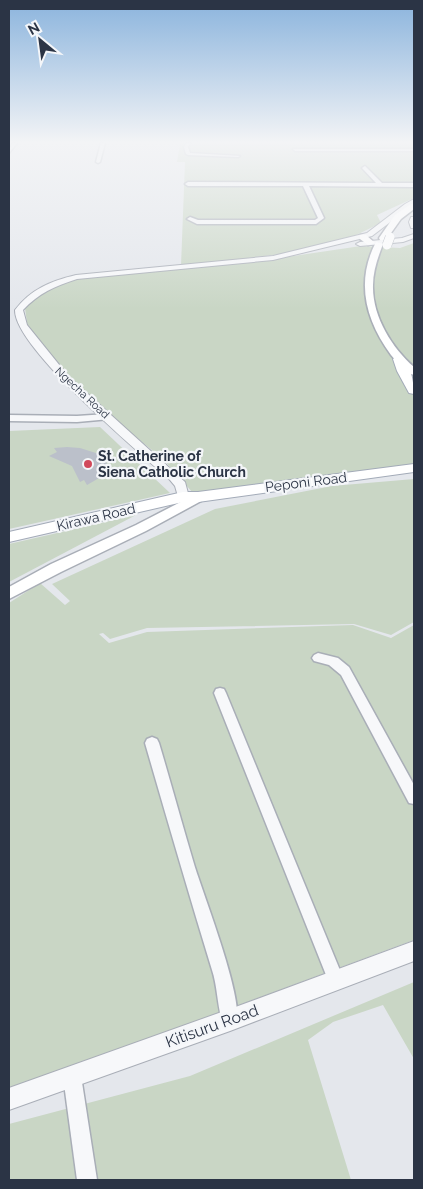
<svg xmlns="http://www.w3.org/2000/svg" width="423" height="1189" font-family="Raleway,sans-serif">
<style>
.green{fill:#c9d6c5}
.building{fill:#bbc0ca}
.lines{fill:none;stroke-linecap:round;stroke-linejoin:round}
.minor-casing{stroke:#a9aeb7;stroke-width:3}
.tertiary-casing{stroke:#a9aeb7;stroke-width:2}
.secondary-casing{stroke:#a9aeb7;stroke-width:3}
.primary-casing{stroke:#a3abb8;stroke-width:2}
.minor{fill:#f7f8fa;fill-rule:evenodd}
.tertiary{fill:#f7f8fa;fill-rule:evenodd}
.secondary{fill:#fff;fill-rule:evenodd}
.primary{fill:#fff;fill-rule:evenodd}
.secondary-bridge-casing{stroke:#a9aeb7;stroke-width:10;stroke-linecap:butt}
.secondary-bridge{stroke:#fff;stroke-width:9}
.poi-dot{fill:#d1495b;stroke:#f4f6f9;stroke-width:2}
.labels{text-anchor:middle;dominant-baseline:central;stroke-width:4.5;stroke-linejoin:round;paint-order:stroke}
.far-street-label{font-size:11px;fill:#2b3445;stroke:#f4f6f9}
.poi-label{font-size:14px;font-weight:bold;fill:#2b3445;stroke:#f4f6f9;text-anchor:start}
.street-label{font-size:14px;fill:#2b3445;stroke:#f4f6f9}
.near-street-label{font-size:16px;fill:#2b3445;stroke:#f4f6f9}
</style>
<rect width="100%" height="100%" fill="#e4e7ec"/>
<g class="green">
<polygon points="180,143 414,143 414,198 377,215 381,223 350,238 281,254 181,266 185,162 177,162"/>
<path d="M414 243V465L193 493 164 460 81 392 44 350 27 323 25 308C46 286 71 280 99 275L273 259 361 246 400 248Z"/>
<polygon points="100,427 170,493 9,529 9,431"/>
<polygon points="414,479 414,622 391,635 354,624 147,628 110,639 103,633 99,634 109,643 147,632 353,625 391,638 414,625 414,940 108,1054 9,1088 9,603 40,583 65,605 70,601 52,584 215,509 332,486"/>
<polygon points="136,515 9,582 9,544"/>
<polygon points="414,982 414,1059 383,1005 333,1022 308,1040 351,1180 9,1180 9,1124 190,1076"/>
</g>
<polygon class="building" points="67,447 80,448 99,454 109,466 106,474 87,485 84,480 80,482 72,466 49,456 57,452 54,448"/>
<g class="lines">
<defs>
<g id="minor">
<polygon points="13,143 17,143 9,153 9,149"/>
<polygon points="101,143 105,143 100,162 98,163 96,162"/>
<polygon points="186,143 190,143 188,147 190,153 240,156 238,157 188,155 186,154 184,147"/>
<polygon points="293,149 414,149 414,151 295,151"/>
<polygon points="365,166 382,183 414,183 414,187 309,186 324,218 316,224 197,224 187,219 190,217 198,220 315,220 318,218 303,186 188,186 185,184 188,182 376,183 362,168"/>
<polygon points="107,414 111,417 110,419 77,422 9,421 9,415 77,416"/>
<polygon points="318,653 338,658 349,667 414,785 414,804 409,803 341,675 329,665 314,661 312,658 314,655"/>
<polygon points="220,688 224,689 226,693 344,980 342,986 336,988 330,986 328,980 214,693 216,689"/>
<path d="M152 737 157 739 159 743C171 783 182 824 194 864 203 894 246 1003 236 1026L230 1029 224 1026C217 1009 218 988 212 970 189 895 167 819 145 743L147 739Z"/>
<polygon points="72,1067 78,1070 81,1076 97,1180 77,1180 63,1076 66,1070"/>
</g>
<g id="tertiary">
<path d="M414 199V204L372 236 273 260 77 279C55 286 39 293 23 310L27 325 69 377 185 482 189 497 187 500H179L175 486 170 480C139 452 14 347 15 310 31 289 51 281 76 275L273 256 367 233 405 204Z"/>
<polygon points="411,217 414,217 414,228 411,228 409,222"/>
<polygon points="414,234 414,238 403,242 360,246 356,244 360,242 402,238"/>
<polygon points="414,941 414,961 230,1031 9,1110 9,1088 230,1009"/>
</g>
<g id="secondary">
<polygon points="411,204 414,204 414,209 401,219 386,240 380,240 379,238 395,215"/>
<polygon points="360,235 366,235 375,243 368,245 360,239"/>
<path d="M376 242 383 244C378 257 373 271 373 285 372 316 392 348 414 367V375C405 373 397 362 391 355 366 321 355 282 376 242Z"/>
<polygon points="198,493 205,497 203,500 146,531 61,572 9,599 9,587 51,564 136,525"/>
</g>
<g id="primary">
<path d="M399 355C410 358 414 384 414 394L409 393 397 371 393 359Z"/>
<polygon points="414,464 414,472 198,502 183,502 9,542 9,532 183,492 198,492"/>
</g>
</defs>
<use href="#minor" class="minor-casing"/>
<use href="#tertiary" class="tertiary-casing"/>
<use href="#secondary" class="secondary-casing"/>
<use href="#primary" class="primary-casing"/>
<use href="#minor" class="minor"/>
<use href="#tertiary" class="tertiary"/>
<use href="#secondary" class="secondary"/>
<use href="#primary" class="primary"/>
<defs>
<polyline id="secondary-bridge" points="387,245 390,237"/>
</defs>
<use href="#secondary-bridge" class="secondary-bridge-casing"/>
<use href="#secondary-bridge" class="secondary-bridge"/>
</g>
<linearGradient id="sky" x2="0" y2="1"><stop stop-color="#8bb4dd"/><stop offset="0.46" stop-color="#f3f4f6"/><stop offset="1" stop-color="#f3f4f6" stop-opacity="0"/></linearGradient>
<rect width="423" height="309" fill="url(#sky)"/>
<circle class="poi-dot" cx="88" cy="464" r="5"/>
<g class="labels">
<g class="far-street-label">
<text transform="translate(82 393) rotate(43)">Ngecha Road</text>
</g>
<g class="poi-label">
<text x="98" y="456">St. Catherine of<tspan x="98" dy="16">Siena Catholic Church</tspan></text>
</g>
<g class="street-label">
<text transform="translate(306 482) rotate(-7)">Peponi Road</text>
<text transform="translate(96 517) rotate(-13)">Kirawa Road</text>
</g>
<g class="near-street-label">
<text transform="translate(212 1026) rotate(-20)">Kitisuru Road</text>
</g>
</g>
<rect width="423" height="1189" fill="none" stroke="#2b3445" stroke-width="20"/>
<g transform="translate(40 40) rotate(331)" stroke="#f4f6f9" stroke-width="4" paint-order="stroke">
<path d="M0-4L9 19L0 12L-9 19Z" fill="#2b3445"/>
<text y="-8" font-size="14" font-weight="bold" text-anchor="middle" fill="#2b3445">N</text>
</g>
</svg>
